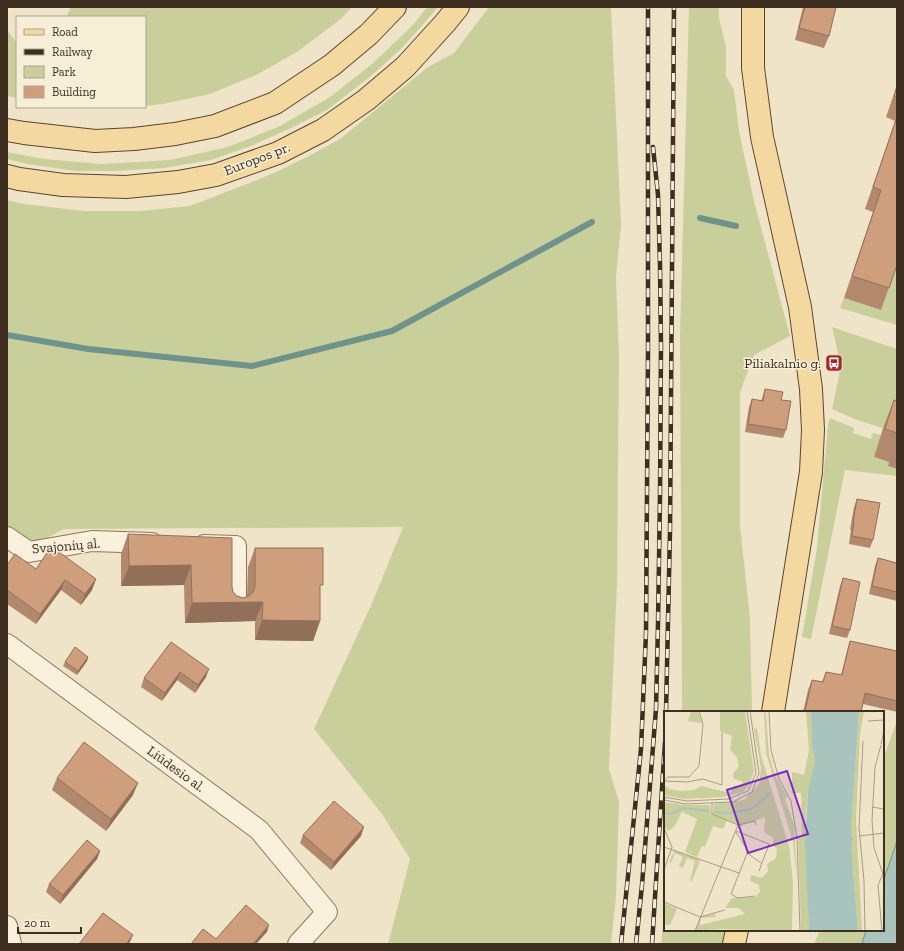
<svg xmlns="http://www.w3.org/2000/svg" width="904" height="951" font-family="'Zilla Slab',serif">
<style>
.green{fill:#c9cf9b}
.water{fill:#a9c4bc;stroke:#6f938a}
.lines{fill:none;stroke-linecap:round;stroke-linejoin:round}
.stream{stroke:#6f938a;stroke-width:6}
.minor-casing{stroke:#8d765c;stroke-width:22}
.primary-casing{stroke:#5b4430;stroke-width:24}
.minor{stroke:#faf1dc;stroke-width:20}
.primary{stroke:#f3d9a0;stroke-width:22}
.rail-casing{stroke:#3d2e20;stroke-width:4.5}
.rail{stroke:#f7eed8;stroke-width:3;stroke-dasharray:9;stroke-linecap:butt}
.wall{fill:#b2896c}
.shaded-wall{fill:#916f58}
.building{fill:#cf9f7d;stroke:#916f58}
.labels{text-anchor:middle;dominant-baseline:central;stroke-width:3;stroke-linejoin:round;paint-order:stroke}
.street-label{font-size:14px;fill:#3d2e20;stroke:#f7eed8}
.poi-label{font-size:14px;fill:#3d2e20;stroke:#f7eed8;text-anchor:end}
.inset-river{fill:none;stroke:#a9c4bc;stroke-width:2}
.inset-road{fill:none;stroke:#a89b85;stroke-width:1}
.view{fill:#7b2cbf;fill-opacity:0.15;stroke:#7b2cbf;stroke-width:2}
.inset-edge{fill:none;stroke:#3d2e20;stroke-width:2}
</style>
<rect width="100%" height="100%" fill="#f0e4c8"/>
<g class="green">
<polygon points="71,7 352,7 342,18 297,52 256,75 210,94 163,104 145,106 145,17 66,17"/>
<polygon points="427,7 438,7 427,20 402,48 371,76 327,110 287,130 253,145 211,160 164,168 116,171 76,171 27,164 7,159 7,152 44,159 102,164 170,160 228,147 280,126 330,97 372,64 413,25"/>
<polygon points="489,7 611,7 621,225 616,277 619,356 617,584 609,769 619,802 616,897 611,944 388,944 410,859 382,814 314,729 373,601 403,527 64,529 30,547 7,528 7,200 24,204 84,211 140,211 190,206 252,182 274,173 311,155 340,139 428,67 454,53"/>
<polygon points="689,7 719,7 719,18 726,47 726,76 734,90 739,131 754,201 790,336 754,355 740,392 740,526 750,618 752,712 682,712 680,334"/>
<polygon points="7,30 17,43 17,98 7,96"/>
<polygon points="897,263 897,325 840,308 844,298 881,310"/>
<polygon points="832,327 897,349 897,416 892,431 857,420 832,409 841,366"/>
<polygon points="830,418 854,428 853,433 871,439 873,433 881,435 874,457 889,462 888,466 897,469 897,476 845,470 811,639 802,637 817,548 828,425"/>
<polygon points="897,721 897,841 883,882 883,759"/>
<polygon points="665,906 665,930 731,930 728,944 661,944"/>
<polygon points="820,930 866,930 862,944 814,944"/>
</g>
<polygon class="water" points="897,841 897,944 862,944 866,930 883,930 883,882"/>
<g class="lines">
<g class="stream">
<polyline points="700,218 736,226"/>
<polyline points="7,335 88,349 252,366 392,331 592,222"/>
</g>
<defs>
<g id="minor">
<polyline points="7,537 29,552 92,541 152,543"/>
<polyline points="204,545 236,546 236,606"/>
<polyline points="7,644 259,830 327,912 298,944"/>
<polyline points="7,926 11,944"/>
</g>
<g id="primary">
<polyline points="753,7 753,68 762,137 800,307 811,389 813,430 811,472 773,712"/>
<polyline points="7,130 24,133 95,141 134,139 175,134 215,126 275,103 332,65 369,34 395,7"/>
<polyline points="7,176 19,179 63,185 126,187 178,182 216,175 278,153 323,130 366,100 405,67 445,23 458,7"/>
<polyline points="734,944 737,930"/>
</g>
</defs>
<use href="#minor" class="minor-casing"/>
<use href="#primary" class="primary-casing"/>
<use href="#minor" class="minor"/>
<use href="#primary" class="primary"/>
<defs>
<g id="rail">
<polyline points="666,712 670,531 674,7"/>
<polyline points="621,944 641,749 646,633 648,352 648,7"/>
<polyline points="636,944 642,885 656,709 658,624 660,496 661,346 660,265 658,195 653,147"/>
<polyline points="652,944 665,742"/>
</g>
</defs>
<use href="#rail" class="rail-casing"/>
<use href="#rail" class="rail"/>
</g>
<g class="wall">
<polygon points="803,7 836,7 829,36 824,48 795,40"/>
<polygon points="897,85 897,265 881,310 844,298 873,212 865,209 895,121 886,117"/>
<polygon points="765,389 781,400 786,430 783,438 745,432 749,407 752,399 761,401"/>
<polygon points="894,400 897,401 897,469 888,466 889,462 874,457 883,428"/>
<polygon points="857,499 873,540 870,548 849,544 851,530 850,530 854,507"/>
<polygon points="128,534 232,587 233,592 237,596 243,598 247,597 248,567 255,548 320,592 320,621 313,641 255,640 255,621 185,623 184,585 121,586 121,554"/>
<polygon points="878,558 897,563 897,601 869,594 875,566"/>
<polygon points="7,565 36,569 96,579 92,590 81,605 61,590 36,624 7,604"/>
<polygon points="843,578 850,630 847,638 829,634 840,586"/>
<polygon points="850,641 897,651 897,712 863,704 861,712 803,712 808,690 812,680 822,682 826,672 841,675 847,651"/>
<polygon points="171,642 206,677 195,693 177,680 162,701 141,687 144,678"/>
<polygon points="88,657 87,661 77,675 63,666 65,662"/>
<polygon points="57,778 133,795 106,831 52,790"/>
<polygon points="303,835 361,836 331,870 300,843"/>
<polygon points="100,851 97,859 60,904 46,892 49,884"/>
</g>
<g class="shaded-wall">
<polygon points="191,565 184,585 121,586 129,566"/>
<polygon points="96,579 92,590 81,605 85,594"/>
<polygon points="65,580 61,590 36,624 40,614"/>
<polygon points="263,602 255,621 185,623 192,603"/>
<polygon points="262,620 320,621 313,641 255,640"/>
<polygon points="88,657 87,661 77,675 78,671"/>
<polygon points="209,669 206,677 195,693 198,685"/>
<polygon points="180,672 177,680 162,701 165,693"/>
<polygon points="138,783 133,795 106,831 111,819"/>
<polygon points="364,827 361,836 331,870 334,862"/>
<polygon points="100,851 97,859 60,904 63,895"/>
<polygon points="269,925 267,932 256,944 253,944"/>
<polygon points="133,935 129,944 126,944"/>
</g>
<g class="building">
<polygon points="805,7 836,7 829,36 799,28"/>
<polygon points="897,86 897,97 894,96"/>
<polygon points="897,117 897,265 889,288 852,276 881,190 873,187"/>
<polygon points="765,389 783,392 781,400 791,401 786,430 748,424 752,399 763,401"/>
<polygon points="894,400 897,401 897,433 885,429"/>
<polygon points="857,499 880,503 873,540 852,536 854,522 853,522"/>
<polygon points="128,534 232,538 232,587 233,592 237,596 243,598 249,596 253,592 255,587 255,548 323,548 323,585 320,585 320,621 262,620 263,602 192,603 191,565 129,566"/>
<polygon points="55,549 96,579 85,594 65,580 40,614 7,590 7,565 15,554 36,569 49,550"/>
<polygon points="878,558 897,563 897,592 872,586"/>
<polygon points="843,578 860,582 850,630 832,626"/>
<polygon points="850,641 897,651 897,701 865,693 861,712 809,712 805,711 812,680 823,682 826,672 842,675"/>
<polygon points="171,642 209,669 198,685 180,672 165,693 144,678"/>
<polygon points="75,647 88,657 78,671 65,662"/>
<polygon points="84,742 138,783 111,819 57,778"/>
<polygon points="334,801 364,827 334,862 303,835"/>
<polygon points="87,840 100,851 63,895 49,884"/>
<polygon points="246,905 269,925 253,944 191,944 203,929 216,939"/>
<polygon points="103,913 133,935 126,944 79,944"/>
</g>
<defs>
<symbol id="bus-square" viewBox="-11 -11 22 22"><rect x="-9" y="-9" width="18" height="18" rx="4" fill="#9e2a2b" stroke="#f7eed8"/><path d="M-5-6H5V4H4V6H2V4H-2V6H-4V4H-5ZM-3.5-4V0h7V-4ZM-3.5 1.2v1.5H-2V1.2ZM2 1.2v1.5H3.5V1.2Z" fill="#fff"/></symbol>
</defs>
<g fill-rule="evenodd">
<use href="#bus-square" x="824" y="353" width="20" height="20"/>
</g>
<g class="labels">
<g class="street-label">
<text transform="translate(257 159) rotate(-21)">Europos pr.</text>
<text transform="translate(66 546) rotate(-5)">Svajonių al.</text>
<text transform="translate(176 769) rotate(36)">Liūdesio al.</text>
</g>
<g class="poi-label">
<text x="821" y="363">Piliakalnio g.</text>
</g>
</g>
<g transform="translate(664 711)">
<rect width="220" height="220" fill="#f0e4c8"/>
<path d="M27 0H34L38 12 24 10ZM56 0H81L90 61 84 76 79 81 60 86 20 88 0 84V74L5 78 17 80 30 79 37 75 66 82 71 75H78L79 71 70 68 69 63 75 55 73 46 66 39 68 25 56 20ZM100 0 102 3 105 44 111 65 123 85 121 89 130 113 133 170 129 131 102 42ZM142 0H147L148 35 151 49 144 79 141 116 145 220H137L134 127H138L137 82H126L128 81V61L140 64 145 39ZM195 0H200L196 23 192 109 198 220H194L187 133 190 126 187 123V117ZM93 17 97 44 125 135 129 170 128 220 57 218 31 220 36 206 51 203V206L37 207 36 214 81 203 75 197H61L68 187 91 186 96 181 95 174 86 170 87 164 98 167 104 160 103 153 112 147 113 138 109 134V127L100 121 101 106 77 115 49 103 50 93 80 89 95 73 97 57 90 18ZM0 91 20 94H46L47 103 63 109 59 118 49 115 41 136 38 135 33 146 21 141 33 108 18 101 10 116 4 120 0 115ZM11 139 36 149 28 170H26L31 150 23 147 19 157 15 155 19 146 11 142 7 152 5 151ZM0 192 13 198 6 214H0Z" fill="#c9cf9b"/>
<path d="M147 0H195L187 117V124L190 126 187 133 194 220H145L141 133 144 79 151 49 148 35Z" fill="#a9c4bc"/>
<path class="inset-river" d="M50 101 64 102 88 98 107 81M0 102 7 103 20 97 45 100"/>
<path class="inset-road" d="M105 0 107 39 115 68 127 90 133 127 136 220M204 10 220 9M199 30 195 117 200 170 201 220M217 33 220 20M217 34 211 56 208 109 210 137 219 163 214 174 218 220M0 70 23 71 39 68 58 74V21M0 70 4 66H25L35 55 39 13 35 0M0 86 23 90 64 88 84 80 92 62 83 0M0 89 21 93 69 91 88 81 95 62 86 0M208 96 220 98M74 114 91 110 92 114M0 117 8 136 0 159M72 120 105 133 95 160M72 121 87 145 97 152M195 125 220 122M0 136 75 162M84 140 67 183 74 187 91 185M0 191 36 206 61 199M31 220 74 114 48 103V92"/>
<path class="view" d="M123 60 144 123 84 142 63 79Z"/>
<rect width="220" height="220" class="inset-edge"/>
</g>
<rect width="904" height="951" fill="none" stroke="#3d2e20" stroke-width="16"/>
<rect x="16" y="16" width="130" height="92" fill="#f7eed8" stroke="#ada18e"/>
<rect x="24" y="29" width="20" height="6" fill="#f3d9a0" stroke="#ada18e"/>
<text x="52" y="36" font-size="12" fill="#3d2e20">Road</text>
<rect x="24" y="49" width="20" height="6" fill="#3d2e20" stroke="#ada18e"/>
<text x="52" y="56" font-size="12" fill="#3d2e20">Railway</text>
<rect x="24" y="66" width="20" height="12" fill="#c9cf9b" stroke="#ada18e"/>
<text x="52" y="76" font-size="12" fill="#3d2e20">Park</text>
<rect x="24" y="86" width="20" height="12" fill="#cf9f7d" stroke="#ada18e"/>
<text x="52" y="96" font-size="12" fill="#3d2e20">Building</text>
<path d="M18 927v6h63v-6" fill="none" stroke="#3d2e20" stroke-width="2"/>
<text x="24" y="927" font-size="12" fill="#3d2e20" stroke="#f7eed8" stroke-width="3" paint-order="stroke">20 m</text>
</svg>
